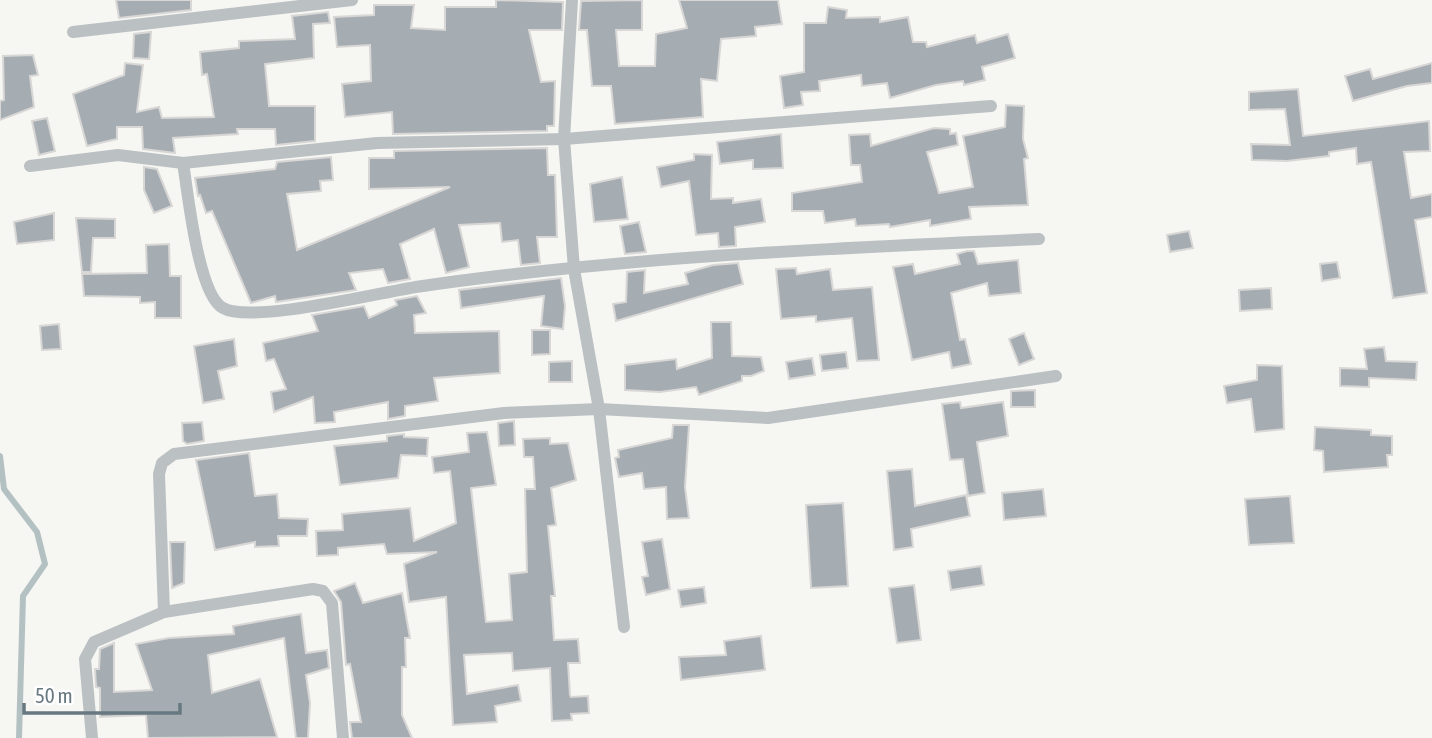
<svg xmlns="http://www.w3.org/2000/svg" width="1432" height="738" font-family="'Asap Condensed',sans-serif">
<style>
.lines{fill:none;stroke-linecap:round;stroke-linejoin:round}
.stream{stroke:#b4c1c3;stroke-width:6}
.building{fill:#a6adb2;stroke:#d8d7d6;stroke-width:2}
.minor{stroke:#bbc0c3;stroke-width:12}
</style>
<rect width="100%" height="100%" fill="#f6f6f3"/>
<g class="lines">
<polyline class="stream" points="0,456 4,489 37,532 45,564 23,596 19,738"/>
</g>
<g class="building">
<polygon points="116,0 191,0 191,10 119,18"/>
<polygon points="496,0 563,2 562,30 529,30 541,82 555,81 554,126 547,126 547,131 393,134 392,112 345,117 342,84 371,81 370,45 337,47 334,17 374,15 374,5 414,5 411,28 445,30 445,7 496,7"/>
<polygon points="642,0 642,30 616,30 619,66 655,66 656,34 687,28 679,0 778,0 782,24 755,27 756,36 721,39 717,81 701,79 703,117 615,124 611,86 592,86 587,30 579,30 581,1"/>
<polygon points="828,7 847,10 846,18 880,17 880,22 908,17 913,42 926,42 927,47 975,35 977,43 1008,34 1015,58 982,67 985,80 964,85 963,81 936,85 890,98 887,83 862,86 861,75 819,81 820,91 801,92 803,105 784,108 780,76 804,72 804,23 826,23"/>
<polygon points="328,12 330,23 313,24 314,58 265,64 269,106 315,106 315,141 276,145 275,129 237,129 238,134 173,138 175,153 143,149 142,127 117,127 117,139 87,146 73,94 124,75 125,63 143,65 137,112 159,107 162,118 214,117 207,74 202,75 200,52 239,48 239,41 295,39 292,16"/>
<polygon points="151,32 149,59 133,58 134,34"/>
<polygon points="33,55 38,75 30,76 34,107 0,120 0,101 4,100 3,56"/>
<polygon points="1432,63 1432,83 1407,86 1353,101 1345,76 1370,69 1373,79"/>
<polygon points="1298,89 1303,136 1429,121 1430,151 1404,152 1411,198 1432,194 1432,217 1415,220 1427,293 1393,298 1371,162 1357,164 1356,148 1329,152 1329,156 1287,161 1252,160 1251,144 1290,145 1285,109 1249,110 1249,92"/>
<polygon points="1006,105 1024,106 1023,139 1028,158 1024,159 1028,205 969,207 971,219 930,226 930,220 890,227 889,224 856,226 855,219 825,223 823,211 792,211 792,193 862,182 860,165 851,165 849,135 870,134 871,146 934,128 950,129 950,134 956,133 958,145 927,152 939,193 973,187 963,136 1005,127"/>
<polygon points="47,118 55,151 39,155 32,121"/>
<polygon points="781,134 783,168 753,169 753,160 720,164 717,142"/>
<polygon points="547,148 548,175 555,175 557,237 537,237 540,263 521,265 518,240 502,242 500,223 459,225 469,267 446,273 434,229 400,244 410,279 388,283 383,269 349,273 356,290 276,302 275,296 251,303 212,211 206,213 200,195 198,196 195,178 275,169 277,162 331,157 333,180 320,181 321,191 287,194 297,250 450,187 369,189 369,158 394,158 394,151"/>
<polygon points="694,154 712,155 711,199 733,198 733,203 761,199 765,222 735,227 736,246 719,247 718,233 696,235 689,181 661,187 657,167 694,160"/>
<polygon points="144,167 157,169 172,206 154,213 144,190"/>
<polygon points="622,177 628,219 594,222 590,184"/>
<polygon points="54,213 54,240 17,244 14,222"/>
<polygon points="76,218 115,219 115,238 93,238 91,272 82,272"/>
<polygon points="639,222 646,252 625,254 620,226"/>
<polygon points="1189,231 1193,248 1170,252 1167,235"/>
<polygon points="169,244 170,276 181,276 181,318 155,318 155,302 140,303 140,297 84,296 82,274 147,273 146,245"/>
<polygon points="967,251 974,251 978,264 1018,260 1021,293 989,296 987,283 951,293 960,340 965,339 971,364 952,368 949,352 912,360 893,267 913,264 915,274 960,264 957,254"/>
<polygon points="1337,262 1340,278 1322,281 1320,264"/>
<polygon points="738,263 743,284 616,321 613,304 626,302 627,272 645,270 644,293 688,284 685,273 713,265"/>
<polygon points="796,268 797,274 830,269 833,290 872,287 879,360 857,361 852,318 816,322 816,316 781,319 776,269"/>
<polygon points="561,278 565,306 563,329 541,326 544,296 461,308 459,290"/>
<polygon points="1271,288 1272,309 1240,311 1239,290"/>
<polygon points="417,296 426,313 414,315 415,333 499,331 500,373 434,378 438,401 405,406 405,416 388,419 388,402 334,412 335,422 315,423 313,397 274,412 271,392 286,389 274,359 266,361 263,343 318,331 312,315 364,306 369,318 397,305 395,300"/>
<polygon points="711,322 731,322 732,356 761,357 764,371 751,376 742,376 742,381 699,395 696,387 660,392 625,390 625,365 676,359 677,369 712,358"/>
<polygon points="59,324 61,349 42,350 40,326"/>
<polygon points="532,330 550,330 550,354 532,355"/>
<polygon points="1024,333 1034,359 1019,365 1009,339"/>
<polygon points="234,339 237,366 218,371 224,399 203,403 194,346"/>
<polygon points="1384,347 1386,361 1417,362 1416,380 1369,378 1369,387 1340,386 1340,368 1367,369 1364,349"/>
<polygon points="846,352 848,368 822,371 820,355"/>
<polygon points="812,358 815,375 789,379 786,362"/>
<polygon points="572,361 572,382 549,382 549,362"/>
<polygon points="1257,365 1282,366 1284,429 1255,432 1251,399 1227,403 1224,386 1257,380"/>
<polygon points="1035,390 1035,407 1011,407 1011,391"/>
<polygon points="960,402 961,408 1003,402 1008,436 977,442 985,493 968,496 963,459 950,460 942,404"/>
<polygon points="514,421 515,445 499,446 498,423"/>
<polygon points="202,422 204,441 187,444 183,441 182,423"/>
<polygon points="673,425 689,425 685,487 689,518 667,519 666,487 644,489 642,473 619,477 615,458 619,457 618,450 672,438"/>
<polygon points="1315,427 1371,430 1371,435 1392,436 1392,455 1387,455 1388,467 1324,472 1323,451 1314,450"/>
<polygon points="487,432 496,485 471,488 486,622 512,620 509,574 527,572 525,489 535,489 533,457 524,457 523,439 550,438 550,444 568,443 576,480 551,488 556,525 548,526 555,596 551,596 554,640 578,639 580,663 568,663 570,695 571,697 588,696 589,713 571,714 572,720 552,721 550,668 513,671 512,653 464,655 467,694 518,685 521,701 495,706 497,722 453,725 446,597 409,602 404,564 437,552 387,554 384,544 338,548 338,555 317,556 316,531 343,530 342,514 410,508 414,541 456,523 450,471 434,473 432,457 469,452 467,433"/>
<polygon points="404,434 404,437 428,438 427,456 401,455 398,478 340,485 334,446 387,441 387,436"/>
<polygon points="249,453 255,496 277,494 279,518 308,519 307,536 278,536 279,546 255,547 255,542 215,550 196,460"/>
<polygon points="912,469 915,506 966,495 970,516 911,529 913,547 894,550 887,471"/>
<polygon points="1043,489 1046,516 1004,520 1002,493"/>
<polygon points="1290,496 1294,543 1249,545 1245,499"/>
<polygon points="843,503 848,586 811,588 806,505"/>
<polygon points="662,539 670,589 646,595 642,577 648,576 642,542"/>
<polygon points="170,542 185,542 184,583 172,588"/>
<polygon points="981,566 984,585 951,590 948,571"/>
<polygon points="355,583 363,603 402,593 410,638 405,638 406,667 402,667 402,715 412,738 352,738 350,722 361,722 350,664 346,665 341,602 334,591"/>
<polygon points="914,585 921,640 897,643 889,588"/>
<polygon points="704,587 706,603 681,607 678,590"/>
<polygon points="301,614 306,653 327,650 329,668 306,675 310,703 308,738 296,738 284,638 208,655 212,693 260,679 277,737 148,738 146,715 100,717 100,688 96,687 95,669 99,669 100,649 114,643 114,692 152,690 136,644 169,638 234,634 233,626"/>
<polygon points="761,636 765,670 681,680 679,657 726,655 724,641"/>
</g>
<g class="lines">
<g class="minor">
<polyline points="572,0 564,139 574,269 599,409 624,627"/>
<polyline points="73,32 352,0"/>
<path d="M183 163C188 193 198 295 223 308 251 324 378 293 416 287 619 257 834 248 1039 239"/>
<polyline points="30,166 118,155 183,163 377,143 564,139 991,106"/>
<polyline points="164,612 159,474 162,463 174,454 504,413 599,409 768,418 1056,376"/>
<polyline points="92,738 85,659 94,642 164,612 313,589 323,591 332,603 343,738"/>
</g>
</g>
<path d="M24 703v10h156v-10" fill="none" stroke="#687881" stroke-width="3.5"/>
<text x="35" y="703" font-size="21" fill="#687881" stroke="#ffffff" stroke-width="5" paint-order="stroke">50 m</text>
</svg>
